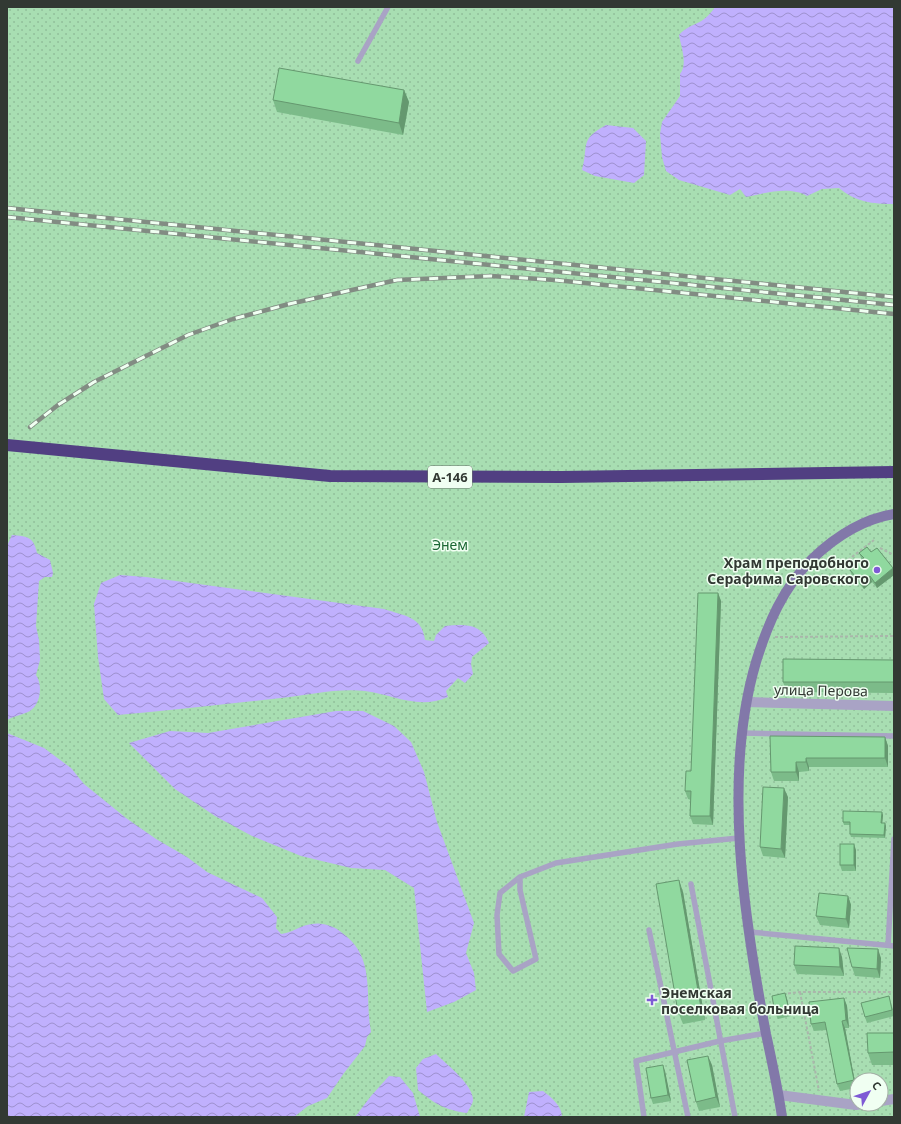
<svg xmlns="http://www.w3.org/2000/svg" width="901" height="1124" font-family="'Noto Sans',sans-serif">
<style>
.garden{fill:url(#garden-dots);fill-rule:evenodd}
.water{fill:url(#water-waves)}
.lines{fill:none;stroke-linecap:round;stroke-linejoin:round}
.path{stroke:#aab6ab;stroke-width:2;stroke-dasharray:3 2;stroke-linecap:butt}
.lane{stroke:#a9a3c5;stroke-width:5.5}
.street{stroke:#a9a3c5;stroke-width:10}
.secondary{stroke:#8278a9;stroke-width:10}
.highway{stroke:#513f82;stroke-width:12}
.rail-casing{stroke:#828c83;stroke-width:4.5}
.rail{stroke:#f0fff2;stroke-width:3;stroke-dasharray:9;stroke-linecap:butt}
.wall{fill:#7cbb89}
.shaded-wall{fill:#65986f}
.building{fill:#90d99f;stroke:#65986f}
.poi-dot{fill:#7e5ad5;stroke:#f0fff2;stroke-width:1.5}
.labels{text-anchor:middle;dominant-baseline:central;stroke-width:3;stroke-linejoin:round;paint-order:stroke}
.shield{fill:#f0fff2;stroke:#6b746c;stroke-width:1}
.shield-label{font-size:13px;font-weight:bold;fill:#323933}
.park-label{font-size:14px;fill:#1b6834;stroke:#f0fff2}
.poi-label{font-size:14px;font-weight:bold;fill:#323933;stroke:#f0fff2;text-anchor:end}
.street-label{font-size:14px;fill:#323933;stroke:#f0fff2}
</style>
<defs>
<pattern id="garden-dots" width="8" height="8" patternUnits="userSpaceOnUse"><rect width="8" height="8" fill="#a8deb2"/><path d="M2 2h.1M6 6h.1" fill="none" stroke="#91bf9a" stroke-width="1.8" stroke-linecap="round"/></pattern>
<pattern id="water-waves" width="16" height="10" patternUnits="userSpaceOnUse"><rect width="16" height="10" fill="#c0b0fd"/><path d="M0 5q4-4 8 0t8 0" fill="none" stroke="#9d90cd"/></pattern>
</defs>
<rect width="100%" height="100%" fill="#f0fff2"/>
<path class="garden" d="M7 7H894V1117H7ZM857 1080H881V1104H857Z"/>
<g class="water">
<path d="M715 7H894V204C872 204 856 202 839 188L822 189 807 196C790 186 765 193 746 197L740 189 730 195 679 180 666 171 662 157 660 134 662 122 680 96V74C688 64 681 47 679 35 692 21 702 27 715 7Z"/>
<path d="M606 125 633 128 646 141 644 175 634 183 595 176 582 170C589 144 579 140 606 125Z"/>
<path d="M12 535C27 536 34 537 37 553L50 560 53 573 52 577H45L39 581 36 626 39 640 40 660 36 675C43 685 41 706 28 712 21 715 14 716 7 720V546Z"/>
<path d="M120 575 146 577 384 609C404 616 422 616 425 640L434 641 436 635 445 626C464 624 481 623 489 643L472 657 471 664 473 674 465 683 458 678 446 691 448 697C418 710 395 695 365 691 337 688 309 695 281 698 227 704 172 710 118 715L104 699 98 657 94 604 101 583Z"/>
<polygon points="336,711 363,711 394,726 411,742 424,772 437,822 474,923 466,953 474,973 476,990 454,1002 427,1012 414,888 385,870 351,868 301,856 252,836 215,816 175,789 129,743 170,731 208,733"/>
<path d="M7 733 44 748 71 768 84 784 126 818 156 839 187 857 207 872 262 898 277 917 276 928 281 934C292 933 301 925 312 924 322 922 334 926 341 932 377 957 364 995 371 1032L367 1037 365 1046 344 1073 327 1098 308 1106 294 1117H7Z"/>
<path d="M436 1054C447 1065 474 1085 473 1101 472 1105 469 1109 467 1113 445 1110 435 1104 418 1090L416 1068 423 1059Z"/>
<polygon points="389,1076 400,1077 413,1093 420,1117 355,1117 371,1096"/>
<path d="M543 1091C551 1097 562 1106 562 1117H524L529 1092Z"/>
</g>
<g class="lines">
<g class="path">
<polyline points="876,551 880,548 894,555"/>
<polyline points="848,560 874,540"/>
<polyline points="775,637 894,636"/>
<polyline points="800,992 819,1091"/>
<polyline points="783,994 800,992 894,992"/>
</g>
<g class="lane">
<polyline points="358,61 388,7"/>
<polyline points="742,733 894,736"/>
<polyline points="520,877 500,893 497,915 499,954 513,971 536,959 520,890 520,877 556,863 678,844 739,838"/>
<polyline points="691,884 735,1117"/>
<polyline points="649,930 688,1117"/>
<polyline points="750,932 894,946"/>
<polyline points="888,945 894,839"/>
<polyline points="644,1117 636,1061 720,1041 766,1033"/>
</g>
<g class="street">
<polyline points="747,702 894,706"/>
<polyline points="779,1095 856,1105 862,1104"/>
<polyline points="881,1101 894,1099"/>
</g>
<path class="secondary" d="M782 1117C778 1089 772 1062 766 1034 744 918 722 777 756 662 768 623 783 588 812 559 834 538 863 519 894 514"/>
<polyline class="highway" points="7,445 330,476 561,477 894,472"/>
<defs>
<g id="rail">
<polyline points="7,208 894,297"/>
<polyline points="7,217 894,305"/>
<polyline points="30,427 58,405 94,382 188,335 233,319 289,304 397,280 491,276 555,280 894,314"/>
</g>
</defs>
<use href="#rail" class="rail-casing"/>
<use href="#rail" class="rail"/>
</g>
<g class="wall">
<polygon points="404,90 409,102 403,135 277,112 273,100"/>
<polygon points="871,552 894,570 894,575 877,588 872,582 864,589 852,576 850,570 862,560 859,553"/>
<polygon points="718,593 721,601 713,825 693,824 690,816 691,800 688,799 685,791 691,771"/>
<polygon points="894,660 894,693 787,692 783,682"/>
<polygon points="770,736 885,737 888,746 888,767 809,767 809,771 799,772 799,781 774,781 771,772"/>
<polygon points="788,797 785,858 763,856 760,847"/>
<polygon points="883,815 882,823 886,826 885,838 851,837 850,834 850,825 844,825 843,822"/>
<polygon points="856,850 856,871 842,871 840,865"/>
<polygon points="683,892 705,1020 683,1024 678,1012"/>
<polygon points="848,896 851,905 849,928 820,925 816,916"/>
<polygon points="842,957 844,976 797,974 794,965"/>
<polygon points="881,958 880,978 855,976 852,967"/>
<polygon points="785,993 787,999 791,1016 778,1019 775,1013"/>
<polygon points="889,996 894,1013 894,1016 867,1023 865,1017"/>
<polygon points="844,998 847,1006 849,1028 845,1028 856,1088 840,1091 837,1084 827,1030 814,1031 811,1024"/>
<polygon points="894,1033 894,1065 872,1065 868,1053"/>
<polygon points="712,1065 720,1107 699,1111 696,1102"/>
<polygon points="665,1071 671,1101 653,1104 651,1098"/>
</g>
<g class="shaded-wall">
<polygon points="404,90 409,102 403,135 399,123"/>
<polygon points="893,568 894,570 894,575 877,588 875,583"/>
<polygon points="870,576 872,582 864,589 861,583"/>
<polygon points="718,593 721,601 713,825 710,816"/>
<polygon points="885,737 888,746 888,767 885,758"/>
<polygon points="806,758 809,767 809,771 806,762"/>
<polygon points="796,762 799,772 799,781 796,772"/>
<polygon points="784,788 788,797 785,858 781,849"/>
<polygon points="882,812 883,815 882,826 881,823"/>
<polygon points="885,823 886,826 885,838 884,835"/>
<polygon points="854,844 856,850 856,871 854,865"/>
<polygon points="679,880 683,892 705,1020 701,1008"/>
<polygon points="848,896 851,905 849,928 846,919"/>
<polygon points="839,948 842,957 844,976 840,967"/>
<polygon points="878,949 881,958 880,978 877,969"/>
<polygon points="785,993 787,999 791,1016 789,1010"/>
<polygon points="844,998 847,1006 849,1028 846,1020"/>
<polygon points="842,1021 845,1028 856,1088 854,1080"/>
<polygon points="708,1056 712,1065 720,1107 716,1097"/>
<polygon points="663,1065 665,1071 671,1101 668,1095"/>
</g>
<g class="building">
<polygon points="279,68 404,90 399,123 273,100"/>
<polygon points="867,547 871,552 877,548 893,568 875,583 870,576 861,583 850,570 864,558 859,553"/>
<polygon points="698,593 718,593 710,816 690,816 691,791 685,791 686,771 691,771"/>
<polygon points="783,659 894,660 894,682 783,682"/>
<polygon points="770,736 885,737 885,758 806,758 806,762 796,762 796,772 771,772"/>
<polygon points="763,787 784,788 781,849 760,847"/>
<polygon points="843,811 882,812 881,823 885,823 884,835 850,834 850,822 843,822"/>
<rect x="840" y="844" width="14" height="21"/>
<polygon points="679,880 701,1008 678,1012 656,884"/>
<polygon points="819,893 848,896 846,919 816,916"/>
<polygon points="795,946 839,948 840,967 794,965"/>
<polygon points="847,948 878,949 877,969 852,967"/>
<polygon points="785,993 789,1010 775,1013 772,996"/>
<polygon points="889,996 892,1010 865,1017 861,1003"/>
<polygon points="844,998 846,1020 842,1021 854,1080 837,1084 825,1022 811,1024 809,1002"/>
<polygon points="867,1033 894,1033 894,1052 868,1053"/>
<polygon points="708,1056 716,1097 696,1102 687,1060"/>
<polygon points="663,1065 668,1095 651,1098 646,1068"/>
</g>
<g class="poi-dot">
<circle cx="877" cy="570" r="4"/>
<path d="M650 994h4v4h4v4h-4v4h-4v-4h-4v-4h4z"/>
</g>
<g class="labels">
<rect class="shield" x="428" y="466" width="44" height="22" rx="3"/>
<g class="shield-label">
<text x="450" y="477">А-146</text>
</g>
<g class="park-label">
<text x="450" y="544">Энем</text>
</g>
<g class="poi-label">
<text x="869" y="562">Храм преподобного<tspan x="869" dy="16">Серафима Саровского</tspan></text>
<text x="661" y="992" text-anchor="start">Энемская<tspan x="661" dy="16">поселковая больница</tspan></text>
</g>
<g class="street-label">
<text transform="translate(821 690) rotate(1)">улица Перова</text>
</g>
</g>
<rect width="901" height="1124" fill="none" stroke="#323933" stroke-width="16"/>
<g transform="translate(869 1092) rotate(50)"><circle r="19" fill="#f0fff2" stroke="#a4b0a6"/>
<path d="M0-3L7 15L0 10L-7 15Z" fill="#7e5ad5"/>
<text y="-6" font-size="11" font-weight="bold" text-anchor="middle" fill="#323933">С</text>
</g>
</svg>
